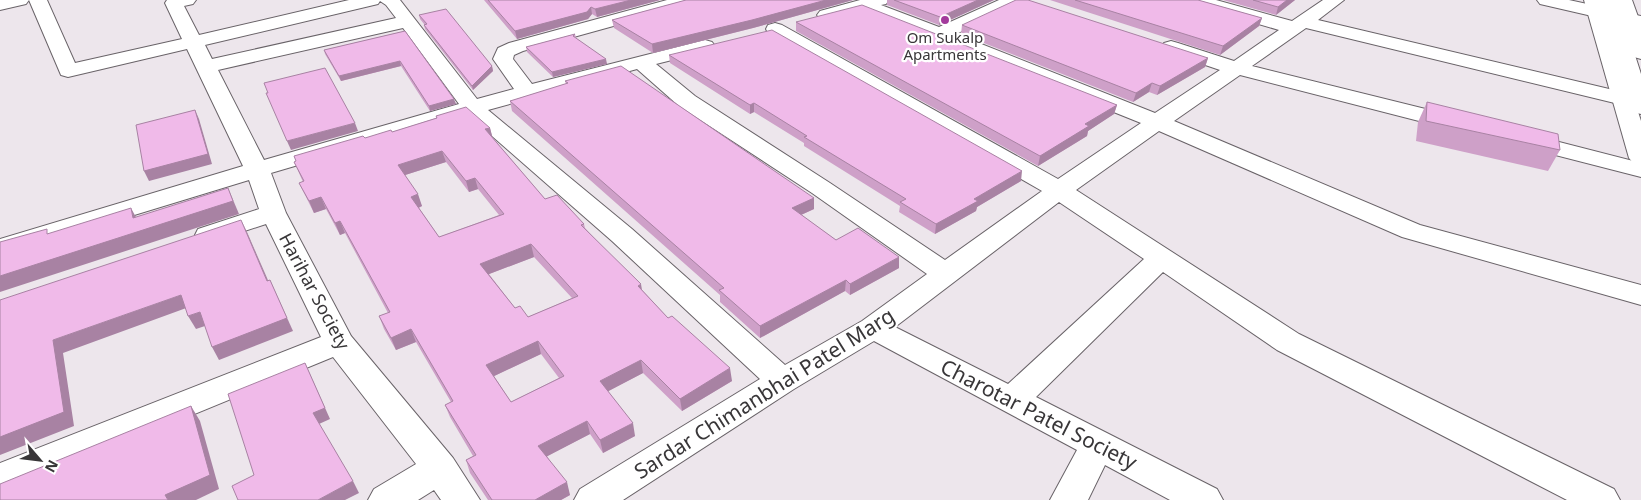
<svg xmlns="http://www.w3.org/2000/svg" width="1641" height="500" font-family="'Noto Sans',sans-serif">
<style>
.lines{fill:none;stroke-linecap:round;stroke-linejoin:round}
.minor-casing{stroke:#696368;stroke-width:2}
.major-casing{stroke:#696368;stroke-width:2}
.minor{fill:#fff;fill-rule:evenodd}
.major{fill:#fff;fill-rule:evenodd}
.wall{fill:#cea0c8;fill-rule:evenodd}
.shaded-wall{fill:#a882a3}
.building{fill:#f0bae9;stroke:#a882a3;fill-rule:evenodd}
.poi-dot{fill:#a33a9c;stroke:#fff;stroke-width:2}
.labels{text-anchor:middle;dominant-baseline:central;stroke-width:4.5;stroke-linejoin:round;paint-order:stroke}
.far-poi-label{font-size:15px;fill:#383638;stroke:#fff}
.street-label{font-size:18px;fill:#383638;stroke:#fff}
.near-street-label{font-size:21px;fill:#383638;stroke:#fff}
</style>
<rect width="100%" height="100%" fill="#ede6ec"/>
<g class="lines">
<defs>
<g id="minor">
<polygon points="0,0 29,0 26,4 0,10"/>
<path d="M29 0H47L75 63 182 39 165 3 167 0H196L193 4 184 6 199 35 349 0H400L477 99 514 89 493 59 498 48 509 43 667 0H696L693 4 523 51 514 55 513 59 532 84 705 40 712 42 715 46 712 50 656 64 695 96 830 183 945 260 1042 191 768 33 766 29 768 25 775 23 782 25 1058 179 1141 123 862 11 826 20 820 19 817 15 820 11 860 0H889L886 4 881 5 939 27 999 0H1023L1020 4 956 34 1155 113 1220 70 1164 51 1161 47 1164 43 1171 41 1178 43 1234 61 1279 30 1190 4 1187 0H1216L1292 21 1323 0H1344L1318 20 1626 93 1605 19 1540 4 1537 0H1569L1601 7 1599 0H1617L1621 12 1641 16V28L1625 24 1641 74V114L1633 112 1629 104 1623 105 1306 28 1252 66 1466 119 1469 124 1466 129 1458 131 1240 75 1174 121 1420 225 1641 285V305L1402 237 1159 131 1076 190 1299 334 1614 489 1620 500H1567L1277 350 1163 272 1036 397 1217 489 1223 500H1170L1105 465 1088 500H1050L1077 450 874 341 794 389 623 500H574L580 489 760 379 612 241 468 115 271 173 286 213 351 336 453 458 480 500H441L434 490 418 500H368L374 489 416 464 333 357 0 494V463L321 337 266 224 208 243 198 241 195 235 198 229 259 209 249 180 0 256V239L243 166 187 49 68 77 61 75ZM380 1 386 5 396 18 212 59 205 45 378 4ZM403 28 459 104 264 160 218 70ZM637 69 679 106 812 193 927 274 862 321 785 365 632 229 488 110ZM1059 202 1144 259 1008 384 895 327Z"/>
<polygon points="1524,133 1641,163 1641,177 1516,145 1512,140 1516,135"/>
</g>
<g id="major">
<polygon points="1584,0 1602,0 1641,121 1641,165 1633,163 1629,158"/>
<polygon points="1614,0 1632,0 1641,25 1641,59 1634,57 1631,53"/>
</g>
</defs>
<use href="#minor" class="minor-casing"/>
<use href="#major" class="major-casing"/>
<use href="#minor" class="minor"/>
<use href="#major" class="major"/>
</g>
<g class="wall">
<polygon points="484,0 660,0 597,17 592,14 588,19 517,39"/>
<polygon points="686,0 853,0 753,28 653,53 614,28 612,20"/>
<polygon points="887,0 994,0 939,25 887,5"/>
<polygon points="1050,0 1198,0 1262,18 1259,26 1220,55"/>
<polygon points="1223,0 1295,0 1276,15"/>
<polygon points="419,15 492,66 493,71 473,90 425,29 424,25 424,24 420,19"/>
<polygon points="796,22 1117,105 1114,114 1088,131 1087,136 1038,166 796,31"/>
<polygon points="962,25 1208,58 1205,67 1157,95 1149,92 1133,102 961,34"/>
<polygon points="405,31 456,104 430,111 401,66 341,81 325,54 324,50"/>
<polygon points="575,34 576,38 607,64 553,77 527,52 526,47"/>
<polygon points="669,55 1021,181 977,207 976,211 935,234 899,212 900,206 804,146 804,143 754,112 750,114 670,63"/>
<polygon points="565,81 814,198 814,209 801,215 836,240 899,268 850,295 845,291 760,338 720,302 720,295 512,111 510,101 566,84"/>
<polygon points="1427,102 1560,150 1548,171 1416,141 1418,122"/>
<path d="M436 116 490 128 492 137 545 199 584 224 585 228 668 318 732 381 682 411 643 373 608 391 635 436 603 453 590 434 547 456 570 495 561 500H488L470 473 466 460 473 456 450 417 445 405 451 402 416 342 396 350 384 329 379 316 388 313 345 233 340 235 326 209 314 213 299 183 303 182 294 162 365 138 392 132 436 118ZM446 162 469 192 478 189 499 215 439 237 419 208 422 206 405 175ZM534 257 572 298 528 317 515 308 489 274ZM541 354 559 378 511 402 494 376Z"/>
</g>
<g class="shaded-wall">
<polygon points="631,0 660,0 597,17 595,9"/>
<polygon points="826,0 853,0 753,28 653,53 652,44"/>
<polygon points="978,0 994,0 939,25 940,17"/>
<polygon points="1287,0 1295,0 1276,15 1278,7"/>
<polygon points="591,7 592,14 588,19 517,39 515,31"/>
<polygon points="1262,18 1259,26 1220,55 1223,46"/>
<polygon points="1208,58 1205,67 1157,95 1160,86"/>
<polygon points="606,59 607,64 553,77 552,72"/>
<polygon points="400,61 401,66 341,81 339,76"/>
<polygon points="492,66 493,71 473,90 472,86"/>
<polygon points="1152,83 1149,92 1133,102 1136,93"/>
<polygon points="454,99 456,104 430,111 429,106"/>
<polygon points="754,103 754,112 750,114 750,105"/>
<polygon points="1117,105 1114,114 1088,131 1087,136 1038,166 1040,156 1085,124"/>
<polygon points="195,110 199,119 212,164 149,181 144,171"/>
<polygon points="355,123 358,131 291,150 287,141"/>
<polygon points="490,128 493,139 485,129"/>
<polygon points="442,151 446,162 402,176 398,165"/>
<polygon points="1022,171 1021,181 977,207 976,211 935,234 936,224 974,199"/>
<polygon points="475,178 478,189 469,192 466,181"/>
<polygon points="228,188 239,214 0,292 0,276"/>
<polygon points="418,194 422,206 415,209 411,197"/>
<polygon points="321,197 326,209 314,213 309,201"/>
<polygon points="814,198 814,209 792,219 792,208"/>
<polygon points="131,208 138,221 133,218"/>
<polygon points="241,220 247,232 274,294 267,281"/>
<polygon points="340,221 345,233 340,235 335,223"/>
<polygon points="531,244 534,257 484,276 480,264"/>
<polygon points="899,257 899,268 850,295 850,284"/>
<polygon points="270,280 293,331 219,360 212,347"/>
<polygon points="846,280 845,291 760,338 760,326"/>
<polygon points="641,284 643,296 638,286"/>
<polygon points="181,295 189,307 63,353 74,426 0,455 0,437 53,340"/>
<polygon points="200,312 208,325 196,329 188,316"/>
<polygon points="411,329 416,342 396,350 391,338"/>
<polygon points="538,341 541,354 490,378 486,365"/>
<polygon points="641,360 643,373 603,394 600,381"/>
<polygon points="305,363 330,419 319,424 313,413"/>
<polygon points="730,368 732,381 682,411 680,399"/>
<polygon points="191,406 200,421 219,489 196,500 168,500 165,495"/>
<polygon points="587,421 590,434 542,459 538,446"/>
<polygon points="633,423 635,436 603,453 600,440"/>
<polygon points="353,481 359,493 345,500 318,500"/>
<polygon points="567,482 570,495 561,500 535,500"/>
</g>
<g class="building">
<polygon points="488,0 631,0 595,9 591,7 587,12 515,31"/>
<polygon points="686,0 826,0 752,20 652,44 612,20"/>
<polygon points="894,0 978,0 940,17"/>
<polygon points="1016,0 1028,0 1208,58 1160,86 1152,83 1136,93 962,25"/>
<polygon points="1075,0 1198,0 1262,18 1223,46"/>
<polygon points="1253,0 1287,0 1278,7"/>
<polygon points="862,5 1117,105 1085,124 1089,126 1040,156 796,22"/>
<polygon points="446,9 492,66 472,86 424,25 427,24 419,15"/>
<polygon points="772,30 1022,171 974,199 978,201 936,224 900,202 906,199 804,137 807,136 754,103 750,105 669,55"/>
<polygon points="405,31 454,99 429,106 400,61 339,76 324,50"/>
<polygon points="575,34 573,36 606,59 552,72 526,47"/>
<polygon points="621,66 814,198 792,208 836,240 858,228 899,257 850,284 846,280 760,326 719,290 724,288 510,101 568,83 565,81"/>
<polygon points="325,68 355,123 287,141 266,93 268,93 264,83"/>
<polygon points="1427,102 1558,134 1560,150 1426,121"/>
<path d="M466 107 490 128 485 129 545 199 557 195 584 224 581 225 641 284 638 286 668 318 672 316 730 368 680 399 641 360 600 381 633 423 600 440 587 421 538 446 567 482 535 500H492L466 460 476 455 445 405 453 401 411 329 391 338 379 316 390 312 340 221 335 223 321 197 309 201 299 183 304 181 294 162 296 161 294 156 363 136 365 138 391 130 392 132 437 118 436 116ZM442 151 466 181 475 178 504 214 439 237 411 197 418 194 398 165ZM531 244 578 296 528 317 520 306 515 308 480 264ZM538 341 564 376 511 402 486 365Z"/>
<polygon points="195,110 208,154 144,171 136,125"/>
<polygon points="228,188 233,201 0,276 0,242 47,229 47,234 131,208 133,218"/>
<polygon points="241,220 267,281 270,280 287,318 212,347 200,312 188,316 181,295 53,340 64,412 0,437 0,300"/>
<polygon points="305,363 325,408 313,413 353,481 318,500 238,500 232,486 254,475 228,394"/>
<polygon points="191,406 210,475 165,495 168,500 0,500 0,484"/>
</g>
<circle class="poi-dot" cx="945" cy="20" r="5"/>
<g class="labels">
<g class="far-poi-label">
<text x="945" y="37">Om Sukalp<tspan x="945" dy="17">Apartments</tspan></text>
</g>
<g class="street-label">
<text transform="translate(315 291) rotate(62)">Harihar Society</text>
</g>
<g class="near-street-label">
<text transform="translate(764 393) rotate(-32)">Sardar Chimanbhai Patel Marg</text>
<text transform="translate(1039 414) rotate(27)">Charotar Patel Society</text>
</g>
</g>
<g transform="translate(40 460) rotate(118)" stroke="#ffffff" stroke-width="4" paint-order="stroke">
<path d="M0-4L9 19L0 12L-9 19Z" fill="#383638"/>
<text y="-8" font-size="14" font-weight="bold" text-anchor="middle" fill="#383638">N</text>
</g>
</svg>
